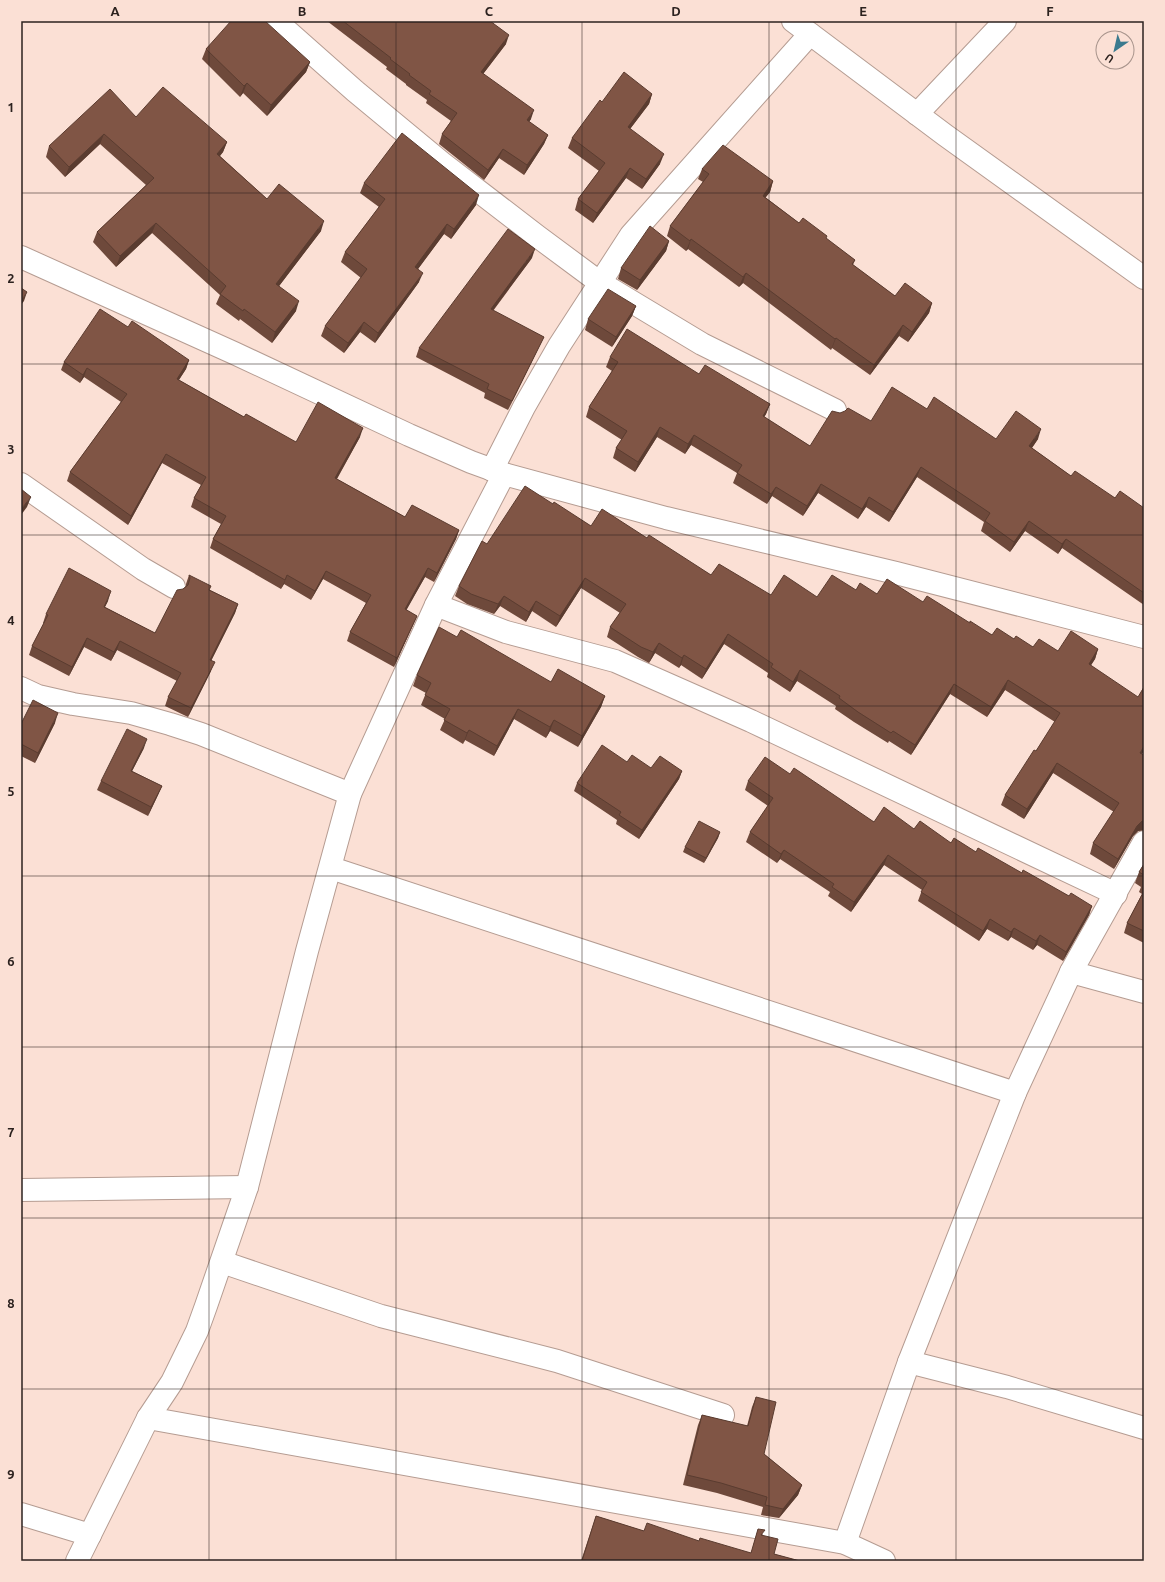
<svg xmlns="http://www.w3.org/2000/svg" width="1165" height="1582" font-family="Ubuntu,sans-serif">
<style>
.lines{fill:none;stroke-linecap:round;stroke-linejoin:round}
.minor-casing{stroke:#b59c92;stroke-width:24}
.tertiary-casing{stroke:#b59c92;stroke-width:24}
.minor{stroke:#fff;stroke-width:22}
.tertiary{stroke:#fff;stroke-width:22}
.wall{fill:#6e493b}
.shaded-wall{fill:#5a3c30}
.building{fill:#805545;stroke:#5a3c30}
.grid{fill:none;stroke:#2c221f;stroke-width:1;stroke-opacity:0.55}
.neatline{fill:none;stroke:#2c221f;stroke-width:1.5}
.grid-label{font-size:13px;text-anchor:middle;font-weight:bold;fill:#2c221f}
</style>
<rect width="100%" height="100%" fill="#fbe0d5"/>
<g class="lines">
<defs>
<g id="minor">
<polyline points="276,21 355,91 442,163 537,236 599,282 702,344 835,410"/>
<polyline points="793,21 945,135 1144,278"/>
<polyline points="917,114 1005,21"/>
<polyline points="492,470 524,407 559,346 631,235 810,34"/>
<polyline points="21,484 143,569 174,587"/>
<polyline points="436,605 506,632 615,661 751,721 1116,894"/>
<polyline points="21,688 38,696 73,704 131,713 170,724 201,734 350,794"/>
<polyline points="331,868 1015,1093"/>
<polyline points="1071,972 1144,992"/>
<polyline points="21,1190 247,1187"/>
<polyline points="222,1262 381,1316 557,1361 723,1415"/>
<polyline points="909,1362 1007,1387 1144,1428"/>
<polyline points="148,1418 845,1543 884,1561"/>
<polyline points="21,1514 90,1535"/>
<polyline points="845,1543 909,1362 1015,1093 1071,972 1144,842"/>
<polyline points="77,1561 148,1418 172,1382 197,1331 206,1306 247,1187 307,951 350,794 436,605 504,474"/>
</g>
<polyline id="tertiary" points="21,257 234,353 409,435 471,462 504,474 666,518 896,573 1144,637"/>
</defs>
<use href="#minor" class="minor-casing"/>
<use href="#tertiary" class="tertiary-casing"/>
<use href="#minor" class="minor"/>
<use href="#tertiary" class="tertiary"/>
</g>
<g class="wall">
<polygon points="327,21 490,21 506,44 483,74 531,119 529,122 548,135 544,144 524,175 499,158 484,180 439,144 442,134 451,121 426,103 427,100 406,85 406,84 386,69 387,67"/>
<polygon points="206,49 310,62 306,72 267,116 243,93 240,97 202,59"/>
<polygon points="652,94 649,104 630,129 660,164 642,189 626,178 593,223 575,210 578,199 599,171 568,148 572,138 602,102"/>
<polygon points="136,117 227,142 223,152 220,156 267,199 321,231 279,286 296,311 272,343 240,319 239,321 216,304 220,295 152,233 116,267 93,242 97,232 146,185 100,144 65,177 46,157 49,146"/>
<polygon points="702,169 773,181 770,192 765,197 799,223 826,239 855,260 853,265 895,296 932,303 929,313 908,342 899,336 870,375 832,348 831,350 743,283 739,287 688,249 686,251 667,236 670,226 703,182 698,179"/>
<polygon points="364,183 476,205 451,239 444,234 418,269 419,282 375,343 360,332 344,353 321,336 325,326 361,278 341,262 345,252 379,207 360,193"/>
<polygon points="669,241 666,251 637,290 618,279 621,268"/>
<polygon points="532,258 493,311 544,337 540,345 508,410 484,398 485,393 416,357 419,348"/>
<polygon points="636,306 632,316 612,347 585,330 588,319"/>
<polygon points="128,327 189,360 186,369 179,380 244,417 296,442 360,437 337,479 405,517 459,530 456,539 434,582 425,577 406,610 417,616 413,625 394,667 347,641 350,632 366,603 323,579 311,600 284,584 281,589 210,548 213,539 221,524 191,507 194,498 201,485 162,463 128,525 67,481 70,472 121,402 84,377 80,383 61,370 64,362"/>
<polygon points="610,357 699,374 770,404 766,414 764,417 810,446 871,421 927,409 996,439 1038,439 1032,448 1071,476 1115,498 1144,508 1144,605 1062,548 1058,554 1025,531 1010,552 981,531 984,522 917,477 889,522 866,507 858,519 818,493 803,516 772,496 767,504 733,483 737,473 691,445 685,454 657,437 635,472 613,458 616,448 622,440 586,417 589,407 612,371 606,367"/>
<polygon points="553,504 591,526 647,538 711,575 771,595 817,597 856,590 923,602 970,623 992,635 1014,639 1033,647 1058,651 1098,649 1095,659 1090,666 1142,754 1144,755 1144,830 1138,831 1133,836 1114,869 1090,854 1093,843 1114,812 1053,773 1024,819 1001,805 1005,795 1036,751 1055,722 1005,690 987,717 950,694 911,755 889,741 888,743 854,722 835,709 836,706 797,681 790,692 767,677 768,673 724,644 702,679 681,665 679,668 655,653 649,663 638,657 607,637 610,627 620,613 581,588 556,627 532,611 526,622 500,606 494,614 467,604 455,596 459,586 487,544"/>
<polygon points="189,575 210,590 238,604 235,613 211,661 211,671 188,717 165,706 168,697 177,681 117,650 111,661 84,647 69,676 29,655 32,646 44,623 43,623 46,614 108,601 105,607 155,633 183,589 186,586 186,584"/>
<polygon points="457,637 551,682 605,696 601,707 578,747 550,731 546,738 514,719 494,756 465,740 463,744 440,730 445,719 421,705 426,693 413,686 417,675"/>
<polygon points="55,723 35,763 21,756 21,724"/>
<polygon points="144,748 132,771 162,786 158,795 148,816 97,790 101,781"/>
<polygon points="627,762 651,768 682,771 679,779 639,839 616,824 617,820 574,791 577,783"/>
<polygon points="790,774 874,822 914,829 976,852 1022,873 1069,896 1092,906 1089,915 1063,961 1037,945 1033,950 1011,937 1008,941 987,929 979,941 918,901 922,890 884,865 851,912 828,896 830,892 780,859 777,863 746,842 750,832 768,806 745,790 748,781"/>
<polygon points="720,832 718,838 704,863 683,852 685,847"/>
<polygon points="1144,864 1144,943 1124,933 1127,923 1142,894 1139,892 1141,887 1135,883 1139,872"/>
<polygon points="756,1397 764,1454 802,1485 798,1495 779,1518 761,1515 763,1507 717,1493 683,1485 698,1425 702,1415 747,1426 752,1407"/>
<polygon points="596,1516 644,1531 699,1541 751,1553 758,1529 763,1535 774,1554 800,1561 581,1561"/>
</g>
<g class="shaded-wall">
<polygon points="509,35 506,44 477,82 481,72"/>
<polygon points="310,62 306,72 267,116 271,105"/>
<polygon points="247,83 243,93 240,97 244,86"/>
<polygon points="652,94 649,104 624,137 628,127"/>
<polygon points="534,110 531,119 523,130 527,120"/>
<polygon points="104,134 100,144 65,177 69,167"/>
<polygon points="548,135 544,144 524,175 527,165"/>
<polygon points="227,142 223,152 213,164 217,154"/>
<polygon points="503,149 499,158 484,180 488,170"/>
<polygon points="664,154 660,164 642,189 646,179"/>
<polygon points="630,168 626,178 593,223 597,213"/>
<polygon points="773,181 770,192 759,206 763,196"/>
<polygon points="479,195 476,205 451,239 454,229"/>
<polygon points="324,221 321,231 273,294 276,284"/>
<polygon points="156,223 152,233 116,267 120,256"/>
<polygon points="447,224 444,234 412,277 415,267"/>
<polygon points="691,239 688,249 686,251 690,241"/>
<polygon points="669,241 666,251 637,290 640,280"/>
<polygon points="535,249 532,258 487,318 491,309"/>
<polygon points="423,273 419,282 375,343 378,333"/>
<polygon points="746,273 743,283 739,287 743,277"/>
<polygon points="27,292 24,301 21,305 21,301"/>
<polygon points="299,301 296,311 272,343 275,332"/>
<polygon points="932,303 929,313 908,342 912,332"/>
<polygon points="636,306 632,316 612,347 616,337"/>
<polygon points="364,322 360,332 344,353 348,343"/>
<polygon points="903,325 899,336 870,375 874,365"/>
<polygon points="544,337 540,345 508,410 512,401"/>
<polygon points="836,338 832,348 831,350 835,339"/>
<polygon points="189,360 186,369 174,387 177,379"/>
<polygon points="87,368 84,377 80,383 83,375"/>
<polygon points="770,404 766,414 759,426 763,416"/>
<polygon points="660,427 657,437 635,472 638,462"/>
<polygon points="363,428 360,437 332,487 335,478"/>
<polygon points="1041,429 1038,439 1026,456 1029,446"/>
<polygon points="694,435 691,445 685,454 688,444"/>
<polygon points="166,454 162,463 128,525 131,516"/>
<polygon points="921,467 917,477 889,522 893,512"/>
<polygon points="821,484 818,493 803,516 807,506"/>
<polygon points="776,487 772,496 767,504 771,494"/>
<polygon points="31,497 27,507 21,515 21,509"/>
<polygon points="869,497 866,507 858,519 862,509"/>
<polygon points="1029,521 1025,531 1010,552 1014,542"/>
<polygon points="459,530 456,539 434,582 437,573"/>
<polygon points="1066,539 1062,548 1058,554 1062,544"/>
<polygon points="428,568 425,577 402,618 405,609"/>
<polygon points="326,571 323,579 311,600 315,591"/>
<polygon points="287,575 284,584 281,589 285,580"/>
<polygon points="585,578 581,588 556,627 560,616"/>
<polygon points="111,591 108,601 100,616 104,607"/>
<polygon points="504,596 500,606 494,614 498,604"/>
<polygon points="536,601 532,611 526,622 529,612"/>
<polygon points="238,604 235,613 207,669 210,660"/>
<polygon points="417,616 413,625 394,667 397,658"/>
<polygon points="728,634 724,644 702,679 706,669"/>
<polygon points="87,638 84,647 69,676 72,667"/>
<polygon points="120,641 117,650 111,661 114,652"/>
<polygon points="659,643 655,653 649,663 653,652"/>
<polygon points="1098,649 1095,659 1085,675 1089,664"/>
<polygon points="684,655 681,665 679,668 682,658"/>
<polygon points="215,662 211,671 188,717 191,708"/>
<polygon points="800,670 797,681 790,692 793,682"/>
<polygon points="1008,680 1005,690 987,717 991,707"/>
<polygon points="954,684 950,694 911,755 915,745"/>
<polygon points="605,696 601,707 578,747 582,736"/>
<polygon points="518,709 514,719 494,756 497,746"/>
<polygon points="58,713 55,723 35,763 38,753"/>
<polygon points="554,720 550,731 546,738 550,727"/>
<polygon points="469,730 465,740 463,744 467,733"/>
<polygon points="147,739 144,748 128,779 131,771"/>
<polygon points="1144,746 1144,751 1136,763 1140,753"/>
<polygon points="1057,763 1053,773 1024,819 1027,809"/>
<polygon points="682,771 679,779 639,839 642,830"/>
<polygon points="162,786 158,795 148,816 151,807"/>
<polygon points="1142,821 1144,821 1144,830 1138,831 1133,836 1114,869 1118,859 1137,826"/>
<polygon points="720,832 718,838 704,863 706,858"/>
<polygon points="784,850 780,859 777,863 781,854"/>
<polygon points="888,855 884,865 851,912 854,902"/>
<polygon points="1092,906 1089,915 1063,961 1066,952"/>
<polygon points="990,919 987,929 979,941 983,931"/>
<polygon points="1014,928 1011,937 1008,941 1011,932"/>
<polygon points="1040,935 1037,945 1033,950 1036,941"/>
<polygon points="802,1485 798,1495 779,1518 783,1509"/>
</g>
<g class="building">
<polygon points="231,21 265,21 310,62 271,105 247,83 244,86 206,49"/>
<polygon points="343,21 490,21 509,35 481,72 534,110 527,120 548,135 527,165 503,149 488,170 442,134 457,113 429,94 431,91 409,75 410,74 390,59 391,58"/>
<polygon points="624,72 652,94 628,127 664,154 646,179 630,168 597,213 578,199 605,163 572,138 600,100 602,102"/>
<polygon points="163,87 227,142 217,154 267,199 279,184 324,221 276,284 299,301 275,332 244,309 243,311 220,294 226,286 156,223 120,256 97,232 154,178 104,134 69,167 49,146 110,89 136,117"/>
<polygon points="402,133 479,195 454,229 447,224 415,267 423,273 378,333 364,322 348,343 325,326 367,269 345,252 385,199 364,183"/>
<polygon points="723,145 773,181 763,196 799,223 803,218 827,236 826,238 855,260 852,264 895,296 905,283 932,303 912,332 903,325 874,365 836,338 835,339 746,273 743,277 691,239 690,241 670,226 709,174 702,169"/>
<polygon points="650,226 669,241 640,280 621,268"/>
<polygon points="508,229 535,249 491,309 544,337 512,401 487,389 489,384 419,348"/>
<polygon points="21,288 27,292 21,301"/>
<polygon points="608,289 636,306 616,337 588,319"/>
<polygon points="100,309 128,327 132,321 189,360 177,379 244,417 246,414 296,442 318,402 363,428 335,478 405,517 412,505 459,530 437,573 428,568 405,609 417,616 397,658 350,632 371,595 326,571 315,591 287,575 285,580 213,539 226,516 194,498 206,477 166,454 131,516 70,472 127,394 87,368 83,375 64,362"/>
<polygon points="627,329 699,374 705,365 770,404 763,416 810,446 832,411 840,413 845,411 848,408 871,421 892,387 927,409 934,397 996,439 1016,411 1041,429 1029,446 1071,476 1075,471 1115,498 1120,491 1144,508 1144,593 1066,539 1062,544 1029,521 1014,542 985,521 990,513 921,467 893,512 869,497 862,509 821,484 807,506 776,487 771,494 737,473 742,465 694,435 688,444 660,427 638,462 616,448 627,431 589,407 618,362 610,357"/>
<polygon points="525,486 553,504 554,502 591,526 602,509 647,538 649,535 711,575 719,564 771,595 784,575 817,597 832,575 856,590 860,583 877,594 887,579 923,602 927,596 970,623 970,621 992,635 997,628 1014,639 1016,636 1033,647 1039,639 1058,651 1071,631 1098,649 1089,664 1138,697 1144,687 1144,746 1140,753 1144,755 1144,821 1142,821 1137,826 1118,859 1093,843 1119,803 1057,763 1027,809 1005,795 1034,750 1036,751 1060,713 1008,680 991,707 954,684 915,745 893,731 891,733 858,712 839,698 840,696 800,670 793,682 771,667 773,664 728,634 706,669 684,655 682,658 659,643 653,652 641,647 610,627 626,604 585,578 560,616 536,601 529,612 504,596 498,604 471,594 459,586 482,541 487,544"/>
<polygon points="21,489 31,497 21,509"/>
<polygon points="69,568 111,591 104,607 155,633 177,590 183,589 188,585 190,578 189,575 211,586 209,590 238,604 210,660 215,662 191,708 168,697 181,673 120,641 114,652 87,638 72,667 32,646 48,615 46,614"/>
<polygon points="439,627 457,637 461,630 551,682 558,669 605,696 582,736 554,720 550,727 518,709 497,746 469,730 467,733 444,720 450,709 425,695 431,683 417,675"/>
<polygon points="33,700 58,713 38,753 21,744 21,724"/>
<polygon points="127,729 147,739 131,771 162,786 151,807 101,781"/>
<polygon points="602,745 627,762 632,755 651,768 660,756 682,771 642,830 619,815 621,812 577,783"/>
<polygon points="765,757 790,774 794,768 874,822 884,807 914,829 920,821 951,843 954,838 976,852 978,848 1022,873 1023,870 1069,896 1071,893 1092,906 1066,952 1040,935 1036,941 1014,928 1011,932 990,919 983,931 921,892 927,882 888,855 854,902 832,887 834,884 784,850 781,854 750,832 773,798 748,781"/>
<polygon points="699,821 720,832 706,858 685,847"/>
<polygon points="1144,864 1144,875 1139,872"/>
<polygon points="1144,891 1144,931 1127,923"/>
<polygon points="756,1397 776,1402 764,1454 802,1485 783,1509 765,1505 767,1497 721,1483 687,1475 702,1415 748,1426"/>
<polygon points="596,1516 644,1531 647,1523 699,1541 700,1538 751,1553 758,1529 765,1530 761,1535 778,1539 774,1554 800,1561 582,1561"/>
</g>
<path class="grid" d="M209 21V1561M396 21V1561M582 21V1561M769 21V1561M956 21V1561M21 193H1144M21 364H1144M21 535H1144M21 706H1144M21 876H1144M21 1047H1144M21 1218H1144M21 1389H1144"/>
<rect width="1165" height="1582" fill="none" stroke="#fbe0d5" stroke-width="44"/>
<g transform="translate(1115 50) rotate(214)"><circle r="19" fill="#fbe0d5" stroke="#a8948c"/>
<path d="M0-3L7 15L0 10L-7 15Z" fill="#3b7a8e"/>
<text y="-6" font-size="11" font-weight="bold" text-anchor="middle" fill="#2c221f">U</text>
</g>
<rect x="22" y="22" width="1121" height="1538" class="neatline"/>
<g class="grid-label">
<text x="115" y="16">A</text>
<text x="302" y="16">B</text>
<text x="489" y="16">C</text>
<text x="676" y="16">D</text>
<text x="863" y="16">E</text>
<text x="1050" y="16">F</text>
<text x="11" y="112">1</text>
<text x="11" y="283">2</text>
<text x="11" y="454">3</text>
<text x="11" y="625">4</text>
<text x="11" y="796">5</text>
<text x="11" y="966">6</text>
<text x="11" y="1137">7</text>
<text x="11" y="1308">8</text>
<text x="11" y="1479">9</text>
</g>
</svg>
